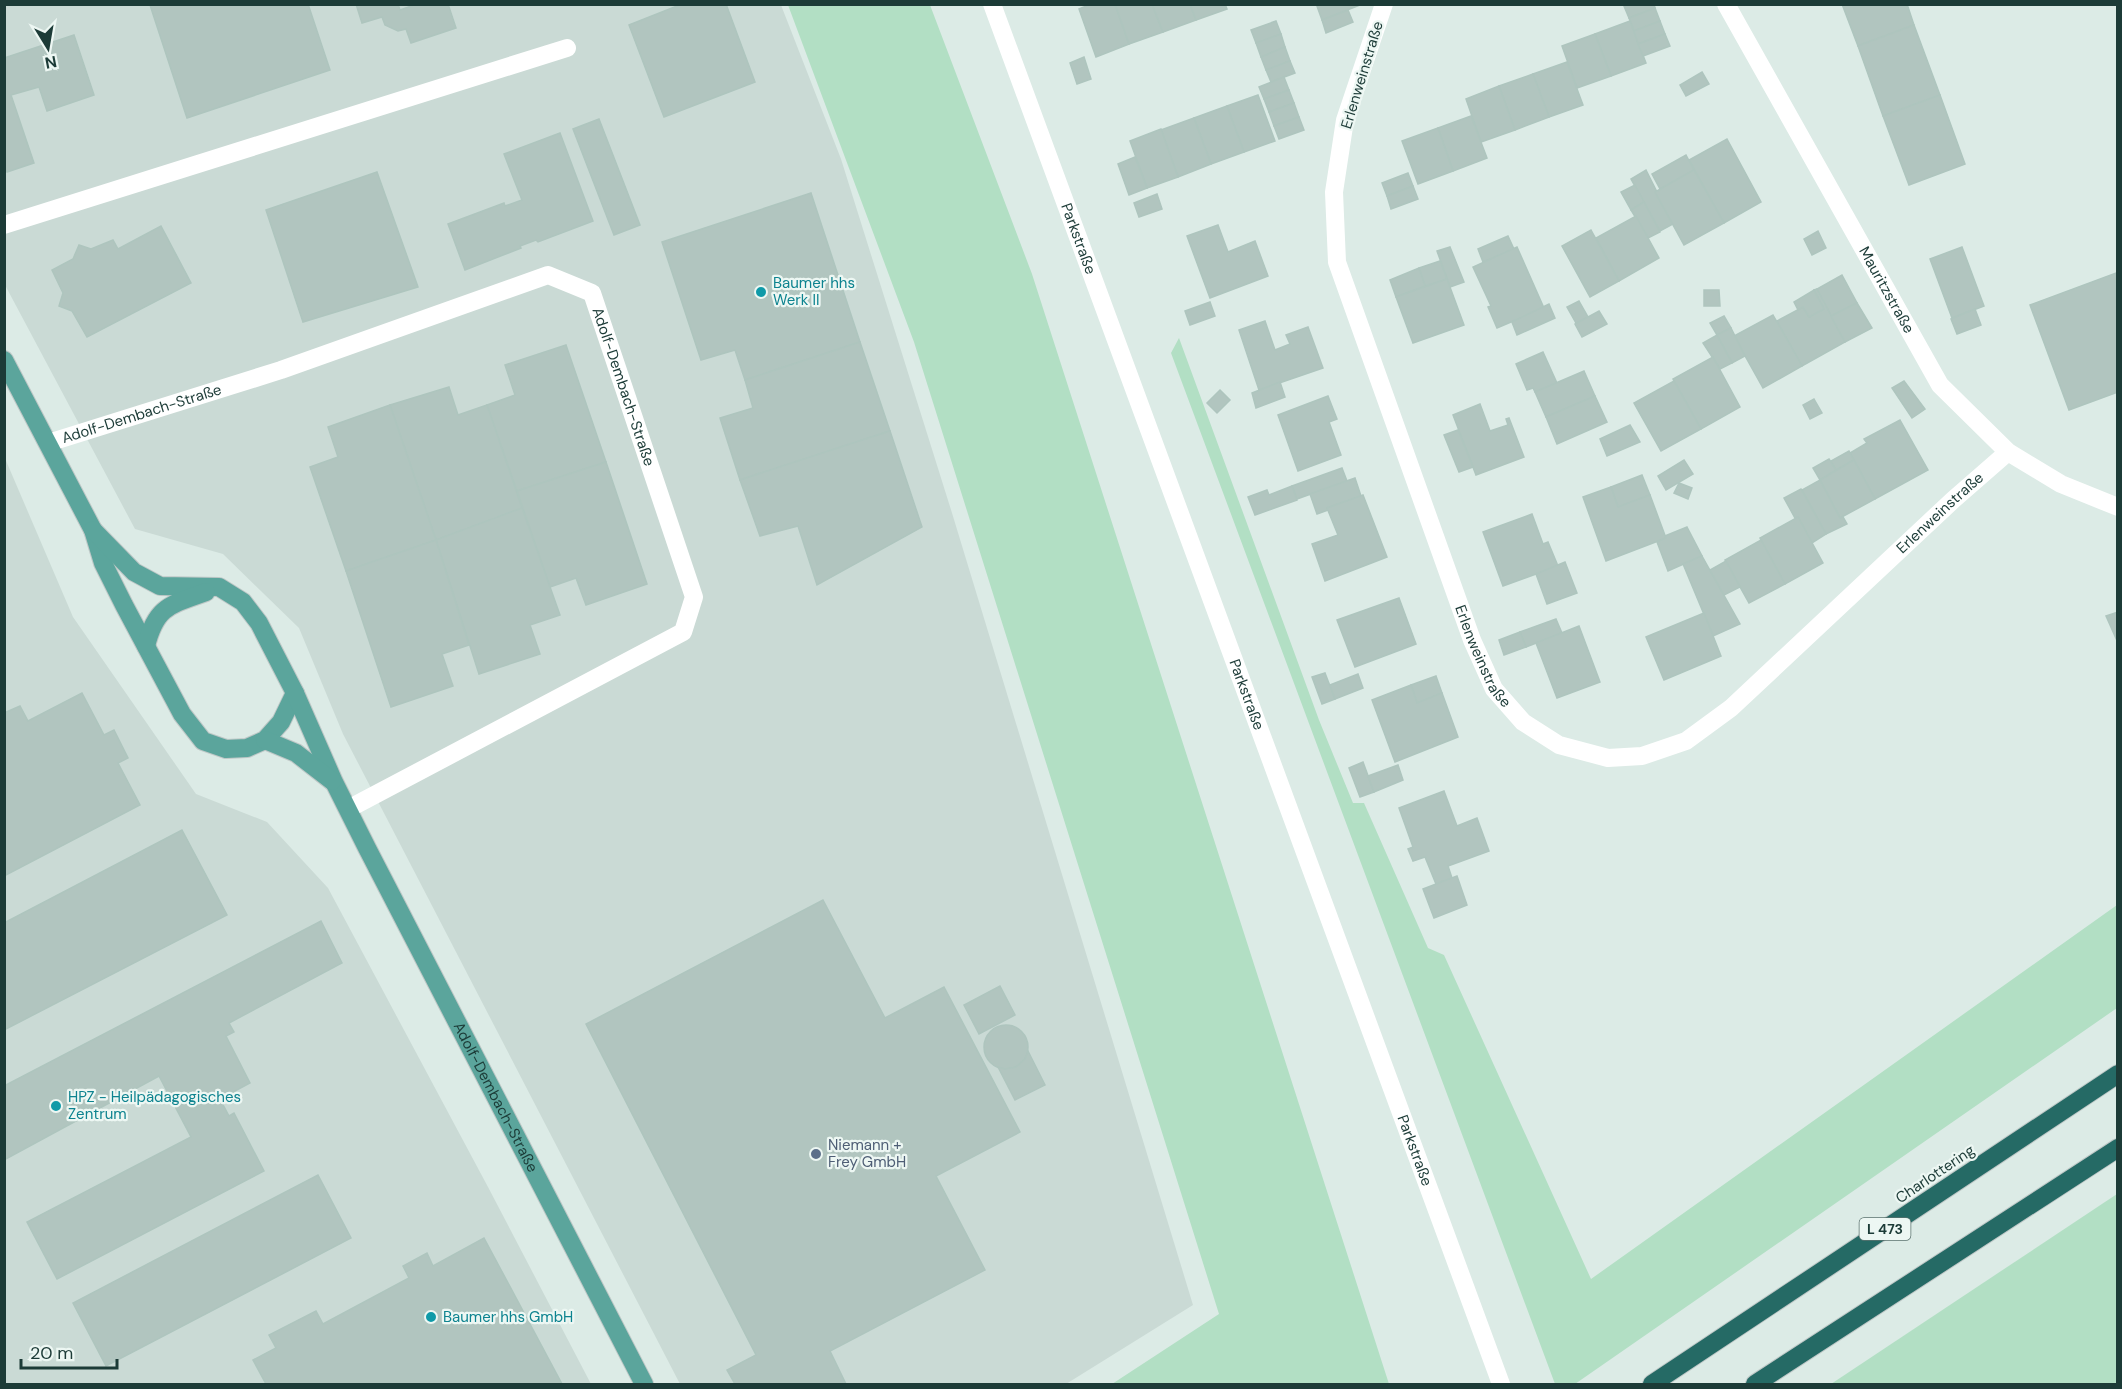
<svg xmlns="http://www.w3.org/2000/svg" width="2122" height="1389" font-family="'DM Sans',sans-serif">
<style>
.built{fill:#cadad5}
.green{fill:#b2dfc4}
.building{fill:#b1c5bf;stroke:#aec5be;stroke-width:1.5}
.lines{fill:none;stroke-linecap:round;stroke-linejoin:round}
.major-casing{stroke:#bfc8c7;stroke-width:20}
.highway-casing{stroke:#bfc8c7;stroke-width:20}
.minor{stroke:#fff;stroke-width:18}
.major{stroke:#5ba59c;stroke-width:18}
.highway{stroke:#256a65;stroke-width:18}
.culture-dot{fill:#0f9aa8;stroke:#edf7f3;stroke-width:2}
.service-dot{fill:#5c6f8a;stroke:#edf7f3;stroke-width:2}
.labels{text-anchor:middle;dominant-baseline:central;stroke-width:4.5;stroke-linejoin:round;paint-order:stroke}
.shield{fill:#edf7f3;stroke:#5b736f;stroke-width:1.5}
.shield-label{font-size:14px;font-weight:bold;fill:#1c3b37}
.street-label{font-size:15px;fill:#1c3b37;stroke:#edf7f3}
.culture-label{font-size:15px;fill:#0d838f;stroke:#edf7f3;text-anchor:start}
.service-label{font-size:15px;fill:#4e5e75;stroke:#edf7f3;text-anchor:start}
</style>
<rect width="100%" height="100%" fill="#dcebe6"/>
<g class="built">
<polygon points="4,5 781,5 841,159 952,513 1193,1305 1066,1384 680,1384 343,734 299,628 223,554 135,529 5,285"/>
<polygon points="4,456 73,617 196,794 267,822 328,888 488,1187 591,1384 5,1384"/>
</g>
<g class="green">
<polygon points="788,5 930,5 1032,274 1389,1384 1112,1384 1219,1314 914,342"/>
<polygon points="1179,338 1319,720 1353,803 1364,803 1428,948 1444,955 1591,1279 2117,905 2117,1008 1575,1384 1555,1384 1171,353"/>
<polygon points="2117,1194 2117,1384 1831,1384"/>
</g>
<g class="building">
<polygon points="308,4 330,70 187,118 150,5"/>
<polygon points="356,4 398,4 400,10 417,4 448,4 456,28 411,43 406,29 398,31 385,25 382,17 362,23"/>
<polygon points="682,4 726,4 755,82 664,117 629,25"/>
<polygon points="1091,4 1115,4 1129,44 1096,57 1079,9"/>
<polygon points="1115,4 1152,4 1163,32 1129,44"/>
<polygon points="1152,4 1190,4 1196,20 1163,32"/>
<polygon points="1190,4 1225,4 1227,9 1196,20"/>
<polygon points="1321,4 1360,4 1360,5 1322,20 1317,6"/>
<polygon points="1628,4 1654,4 1655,8 1629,18 1624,6"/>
<polygon points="1842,4 1907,4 1914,25 1858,46"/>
<polygon points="1655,8 1660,21 1634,31 1629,18"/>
<polygon points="1348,10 1353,22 1326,33 1322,20"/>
<polygon points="1276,21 1281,34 1256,43 1251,30"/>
<polygon points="1630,21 1646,63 1611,76 1595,34"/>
<polygon points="1660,21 1665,34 1638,44 1634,31"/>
<polygon points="1914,25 1940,95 1883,116 1858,46"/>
<polygon points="1281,34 1285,47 1261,57 1256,43"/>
<polygon points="1595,34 1611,76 1577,88 1562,46"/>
<polygon points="1665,34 1670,46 1643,56 1638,44"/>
<polygon points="74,35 94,95 47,111 39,87 11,95 34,163 7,172 4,165 4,58"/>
<polygon points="1285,47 1290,61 1266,70 1261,57"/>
<polygon points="1084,57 1091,79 1077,84 1070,63"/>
<polygon points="1290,61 1295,73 1271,82 1266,70"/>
<polygon points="1567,62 1583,105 1549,117 1533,74"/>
<polygon points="1702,72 1709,84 1686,96 1680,85"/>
<polygon points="1533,74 1549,117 1515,130 1499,86"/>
<polygon points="1284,77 1289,90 1264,99 1259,87"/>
<polygon points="1499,86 1515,130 1481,142 1466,99"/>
<polygon points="1289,90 1294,103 1269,112 1264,99"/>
<polygon points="1258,95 1275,141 1244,152 1227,106"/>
<polygon points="1940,95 1965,164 1909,185 1883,116"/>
<polygon points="1294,103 1299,117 1274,126 1269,112"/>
<polygon points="1227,106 1244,152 1211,164 1194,118"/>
<polygon points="1471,116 1487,158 1453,171 1438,128"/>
<polygon points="1299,117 1304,130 1279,139 1274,126"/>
<polygon points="1194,118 1211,164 1178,177 1161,130"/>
<polygon points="599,119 640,225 614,235 573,129"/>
<polygon points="1438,128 1453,171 1418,184 1402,141"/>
<polygon points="1161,129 1178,177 1147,188 1130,141"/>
<polygon points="560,133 593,221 538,242 536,240 520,246 521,248 465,270 448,224 504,203 505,206 522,200 504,154"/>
<polygon points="1727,139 1761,202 1724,223 1689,160"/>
<polygon points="1686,155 1694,170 1660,189 1652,174"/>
<polygon points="1135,157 1147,188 1129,195 1118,164"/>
<polygon points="1646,170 1673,224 1660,231 1631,179"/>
<polygon points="1694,170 1724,223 1684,245 1655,192"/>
<polygon points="377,172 418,287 303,322 266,210"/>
<polygon points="1408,173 1413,186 1387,196 1382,183"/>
<polygon points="1635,185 1644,202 1631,210 1621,192"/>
<polygon points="1413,186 1418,199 1391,209 1387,196"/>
<polygon points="811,193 860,342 745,380 735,350 701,360 662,242"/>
<polygon points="1157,194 1162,209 1139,217 1134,203"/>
<polygon points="1644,202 1660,232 1648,238 1631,210"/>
<polygon points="1636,216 1659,258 1619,281 1596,238"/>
<polygon points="1218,225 1228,252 1255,241 1268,276 1210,298 1187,236"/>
<polygon points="161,226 191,283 87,337 72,311 59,306 63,293 52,270 73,259 79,245 91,249 113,240 118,249"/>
<polygon points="1591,230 1619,281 1590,297 1562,246"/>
<polygon points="1818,231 1826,248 1812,255 1804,239"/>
<polygon points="1508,236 1514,249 1483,262 1478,249"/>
<polygon points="1450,247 1464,282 1450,287 1437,251"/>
<polygon points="1517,247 1544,308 1497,328 1488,307 1491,306 1473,267"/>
<polygon points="1962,247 1984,306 1952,318 1930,259"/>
<polygon points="1440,261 1447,279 1425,286 1419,268"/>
<polygon points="1419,268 1425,286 1396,297 1390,280"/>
<polygon points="2116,273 2118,392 2069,410 2030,305"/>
<polygon points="1842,275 1857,303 1831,316 1817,289"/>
<polygon points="1447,279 1464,325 1413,343 1396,297"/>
<polygon points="1817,289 1845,342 1802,366 1777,321 1803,307 1809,317 1824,309 1814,290"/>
<polygon points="1704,290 1719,290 1720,306 1704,306"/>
<polygon points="1814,290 1824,309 1809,317 1803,307 1798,310 1794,302"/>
<polygon points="1579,301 1588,317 1576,323 1567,307"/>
<polygon points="1210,302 1215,316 1190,325 1185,311"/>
<polygon points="1857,303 1872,328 1845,342 1831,316"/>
<polygon points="1549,304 1555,318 1517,335 1512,322"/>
<polygon points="1975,309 1981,325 1957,334 1951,319"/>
<polygon points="1599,311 1607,324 1582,337 1575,324"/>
<polygon points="1773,315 1802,366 1763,388 1734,336"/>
<polygon points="1724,316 1731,328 1717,335 1710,323"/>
<polygon points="1265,321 1275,350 1290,344 1286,335 1308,327 1323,368 1259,390 1239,330"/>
<polygon points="1731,328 1745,356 1732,363 1717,335"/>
<polygon points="1717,335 1732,363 1720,369 1703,343"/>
<polygon points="860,342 890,431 740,480 720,418 753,408 745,380"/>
<polygon points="566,345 606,462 517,491 487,405 515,395 505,365"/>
<polygon points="1543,352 1557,383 1535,392 1533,388 1527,390 1516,364"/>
<polygon points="1713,357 1740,407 1701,429 1673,379"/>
<polygon points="1584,371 1595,396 1546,417 1535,392"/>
<polygon points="1674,381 1701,429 1661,451 1634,403"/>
<polygon points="1904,381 1925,409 1912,418 1892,388"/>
<polygon points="1280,382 1285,397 1256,408 1252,393"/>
<polygon points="449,387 458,415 487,405 522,508 436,540 390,405"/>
<polygon points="1220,390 1230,400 1217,413 1207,403"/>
<polygon points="1328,396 1337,419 1329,422 1341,455 1298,471 1278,415"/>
<polygon points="1595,396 1607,422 1557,444 1546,417"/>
<polygon points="1814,399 1822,413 1810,419 1803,405"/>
<polygon points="1480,404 1490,431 1508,425 1506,419 1509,418 1524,457 1476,475 1453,415"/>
<polygon points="390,405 436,540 346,571 310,467 338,457 328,427"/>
<polygon points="1900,420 1928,470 1875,499 1850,453 1867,443 1864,439"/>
<polygon points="1630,425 1640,442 1607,456 1600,439"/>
<polygon points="1458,430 1473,467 1459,472 1444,435"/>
<polygon points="890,431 922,527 817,585 798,526 760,536 740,480"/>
<polygon points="1849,451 1854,460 1836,470 1831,461"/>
<polygon points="1829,459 1836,470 1820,480 1813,468"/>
<polygon points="1684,460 1693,474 1666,490 1658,476"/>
<polygon points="1854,460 1875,499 1840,518 1820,480"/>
<polygon points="606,462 647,584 586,605 576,578 550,587 517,491"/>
<polygon points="1342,468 1347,481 1297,499 1292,486"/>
<polygon points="1642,475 1650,495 1618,507 1611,487"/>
<polygon points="1355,478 1361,496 1327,508 1328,510 1317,514 1310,494"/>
<polygon points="1820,480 1840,518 1843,517 1847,524 1826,534 1802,490"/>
<polygon points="1679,483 1692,488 1688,499 1674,493"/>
<polygon points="1292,486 1297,500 1255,515 1248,497 1267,490 1269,495"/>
<polygon points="1611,487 1618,507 1650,495 1666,538 1606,561 1583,497"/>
<polygon points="1801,489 1826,534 1812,543 1798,517 1795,518 1784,498"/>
<polygon points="1363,495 1387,557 1325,581 1312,544 1338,535 1327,508"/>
<polygon points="522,508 560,615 530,625 540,654 479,674 436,540"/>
<polygon points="1532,514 1543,544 1548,542 1558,566 1503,586 1483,532"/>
<polygon points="1798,517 1823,563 1785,584 1760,538"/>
<polygon points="1687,527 1702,556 1668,571 1657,542 1666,538 1665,536"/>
<polygon points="436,540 469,645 442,654 453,686 391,707 346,571"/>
<polygon points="1761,540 1785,584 1749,603 1725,560"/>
<polygon points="1702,556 1740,624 1713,636 1683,564"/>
<polygon points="1726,561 1740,587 1724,595 1710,570"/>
<polygon points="1565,562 1577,593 1547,604 1536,574"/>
<polygon points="1399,598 1416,644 1355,667 1337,620"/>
<polygon points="2118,612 2118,643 2106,616"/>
<polygon points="1704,613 1721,656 1664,680 1646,637"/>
<polygon points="1556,619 1562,633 1526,647 1520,632"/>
<polygon points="1579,626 1600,682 1557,698 1536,643"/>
<polygon points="1520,632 1526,647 1504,655 1499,640"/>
<polygon points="1325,673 1335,699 1322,704 1312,677"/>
<polygon points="1358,674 1363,688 1335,699 1330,685"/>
<polygon points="1436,676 1442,693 1417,703 1411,685"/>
<polygon points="1411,685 1417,703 1442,693 1458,737 1395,762 1372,700"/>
<polygon points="82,693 104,735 114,730 128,758 118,763 140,805 4,876 4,713 20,706 28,721"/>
<polygon points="1363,762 1374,792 1360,797 1349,768"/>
<polygon points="1398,765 1403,780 1374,792 1368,776"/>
<polygon points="1444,791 1457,826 1477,818 1489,851 1448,866 1452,878 1436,884 1425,857 1413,861 1408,849 1413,847 1399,808"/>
<polygon points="182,830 227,915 4,1030 4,923"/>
<polygon points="1457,876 1467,905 1434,918 1423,889"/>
<polygon points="823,900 885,1018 944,987 1020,1132 936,1176 985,1270 830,1351 846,1384 735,1384 727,1370 756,1355 586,1024"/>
<polygon points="321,921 342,963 229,1023 234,1032 226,1036 250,1083 220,1099 229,1116 234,1113 264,1171 57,1279 27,1222 191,1137 159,1076 4,1160 4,1086"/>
<polygon points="1000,986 1015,1015 979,1034 964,1005"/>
<circle cx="1006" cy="1047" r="22"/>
<polygon points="1028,1051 1045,1085 1015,1100 998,1067 1005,1069 1016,1067 1025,1059"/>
<polygon points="318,1175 351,1238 106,1366 73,1303"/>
<polygon points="484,1238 562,1384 266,1384 253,1360 276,1348 269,1335 316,1311 323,1324 409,1278 403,1266 427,1253 433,1266"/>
</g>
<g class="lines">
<defs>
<g id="major">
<polyline points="4,360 93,530 103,563 124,605 182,714 203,741 226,749 247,748 265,740 281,722 295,693"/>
<path id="s5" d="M93 530 134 572 160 586 219 587 243 602 259 623 295 693 334 782 367 848 644 1384"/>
<path d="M146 646C156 606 170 605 206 592"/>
<polyline points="265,740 296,753 332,781"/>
</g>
<g id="highway">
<polyline points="1652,1384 2118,1074"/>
<polyline points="1755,1384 2118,1148"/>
</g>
</defs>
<use href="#major" class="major-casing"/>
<use href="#highway" class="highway-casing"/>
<g class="minor">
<path id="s1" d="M992 4 1501 1384"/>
<path id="s2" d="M1384 4 1345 120 1334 192 1337 262 1472 640 1494 689 1523 722 1559 745 1608 758 1642 756 1686 741 1731 708 1953 500 2008 452"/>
<path id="s3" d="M1726 4 1940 385 2008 452 2061 484 2118 507"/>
<polyline points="4,225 567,48"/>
<path id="s4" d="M48 443 281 370 548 275 592 293 694 597 683 632 348 809"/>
</g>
<use href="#major" class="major"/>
<use href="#highway" class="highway"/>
</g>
<g class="culture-dot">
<circle cx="761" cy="292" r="6"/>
<circle cx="56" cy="1106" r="6"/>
<circle cx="431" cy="1317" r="6"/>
</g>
<circle class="service-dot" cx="816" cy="1154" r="6"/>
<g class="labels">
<rect class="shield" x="1859.5" y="1218" width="51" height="22" rx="4.5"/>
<g class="shield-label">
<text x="1885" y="1229">L 473</text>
</g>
<g class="street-label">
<text transform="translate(1362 75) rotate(-73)">Erlenweinstraße</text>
<text stroke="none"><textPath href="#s1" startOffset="250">Parkstraße</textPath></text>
<text stroke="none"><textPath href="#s3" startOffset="328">Mauritzstraße</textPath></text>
<text stroke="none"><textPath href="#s4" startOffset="674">Adolf-Dembach-Straße</textPath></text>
<text stroke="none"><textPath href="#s4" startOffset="98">Adolf-Dembach-Straße</textPath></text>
<text stroke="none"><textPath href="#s2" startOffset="1280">Erlenweinstraße</textPath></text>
<text stroke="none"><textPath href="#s2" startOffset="686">Erlenweinstraße</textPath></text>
<text stroke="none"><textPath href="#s1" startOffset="736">Parkstraße</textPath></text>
<text stroke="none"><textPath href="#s5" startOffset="732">Adolf-Dembach-Straße</textPath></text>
<text stroke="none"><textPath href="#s1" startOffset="1222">Parkstraße</textPath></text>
<text transform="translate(1935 1174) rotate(-34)">Charlottering</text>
</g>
<g class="culture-label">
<text x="773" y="283">Baumer hhs<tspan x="773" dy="17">Werk II</tspan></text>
<text x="68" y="1097">HPZ - Heilpädagogisches<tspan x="68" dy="17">Zentrum</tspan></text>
<text x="443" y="1317">Baumer hhs GmbH</text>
</g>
<g class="service-label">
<text x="828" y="1145">Niemann +<tspan x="828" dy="17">Frey GmbH</tspan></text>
</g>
</g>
<rect width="2122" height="1389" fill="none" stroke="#1c3b37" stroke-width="12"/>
<g transform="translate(48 48) rotate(169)" stroke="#edf7f3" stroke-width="4.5" paint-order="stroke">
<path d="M0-4.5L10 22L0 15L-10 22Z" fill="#1c3b37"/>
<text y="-9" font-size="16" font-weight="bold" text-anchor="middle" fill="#1c3b37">N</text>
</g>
<path d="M21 1359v9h96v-9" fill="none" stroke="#1c3b37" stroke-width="3"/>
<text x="30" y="1359" font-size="18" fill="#1c3b37" stroke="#edf7f3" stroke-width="4.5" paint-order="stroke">20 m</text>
</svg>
